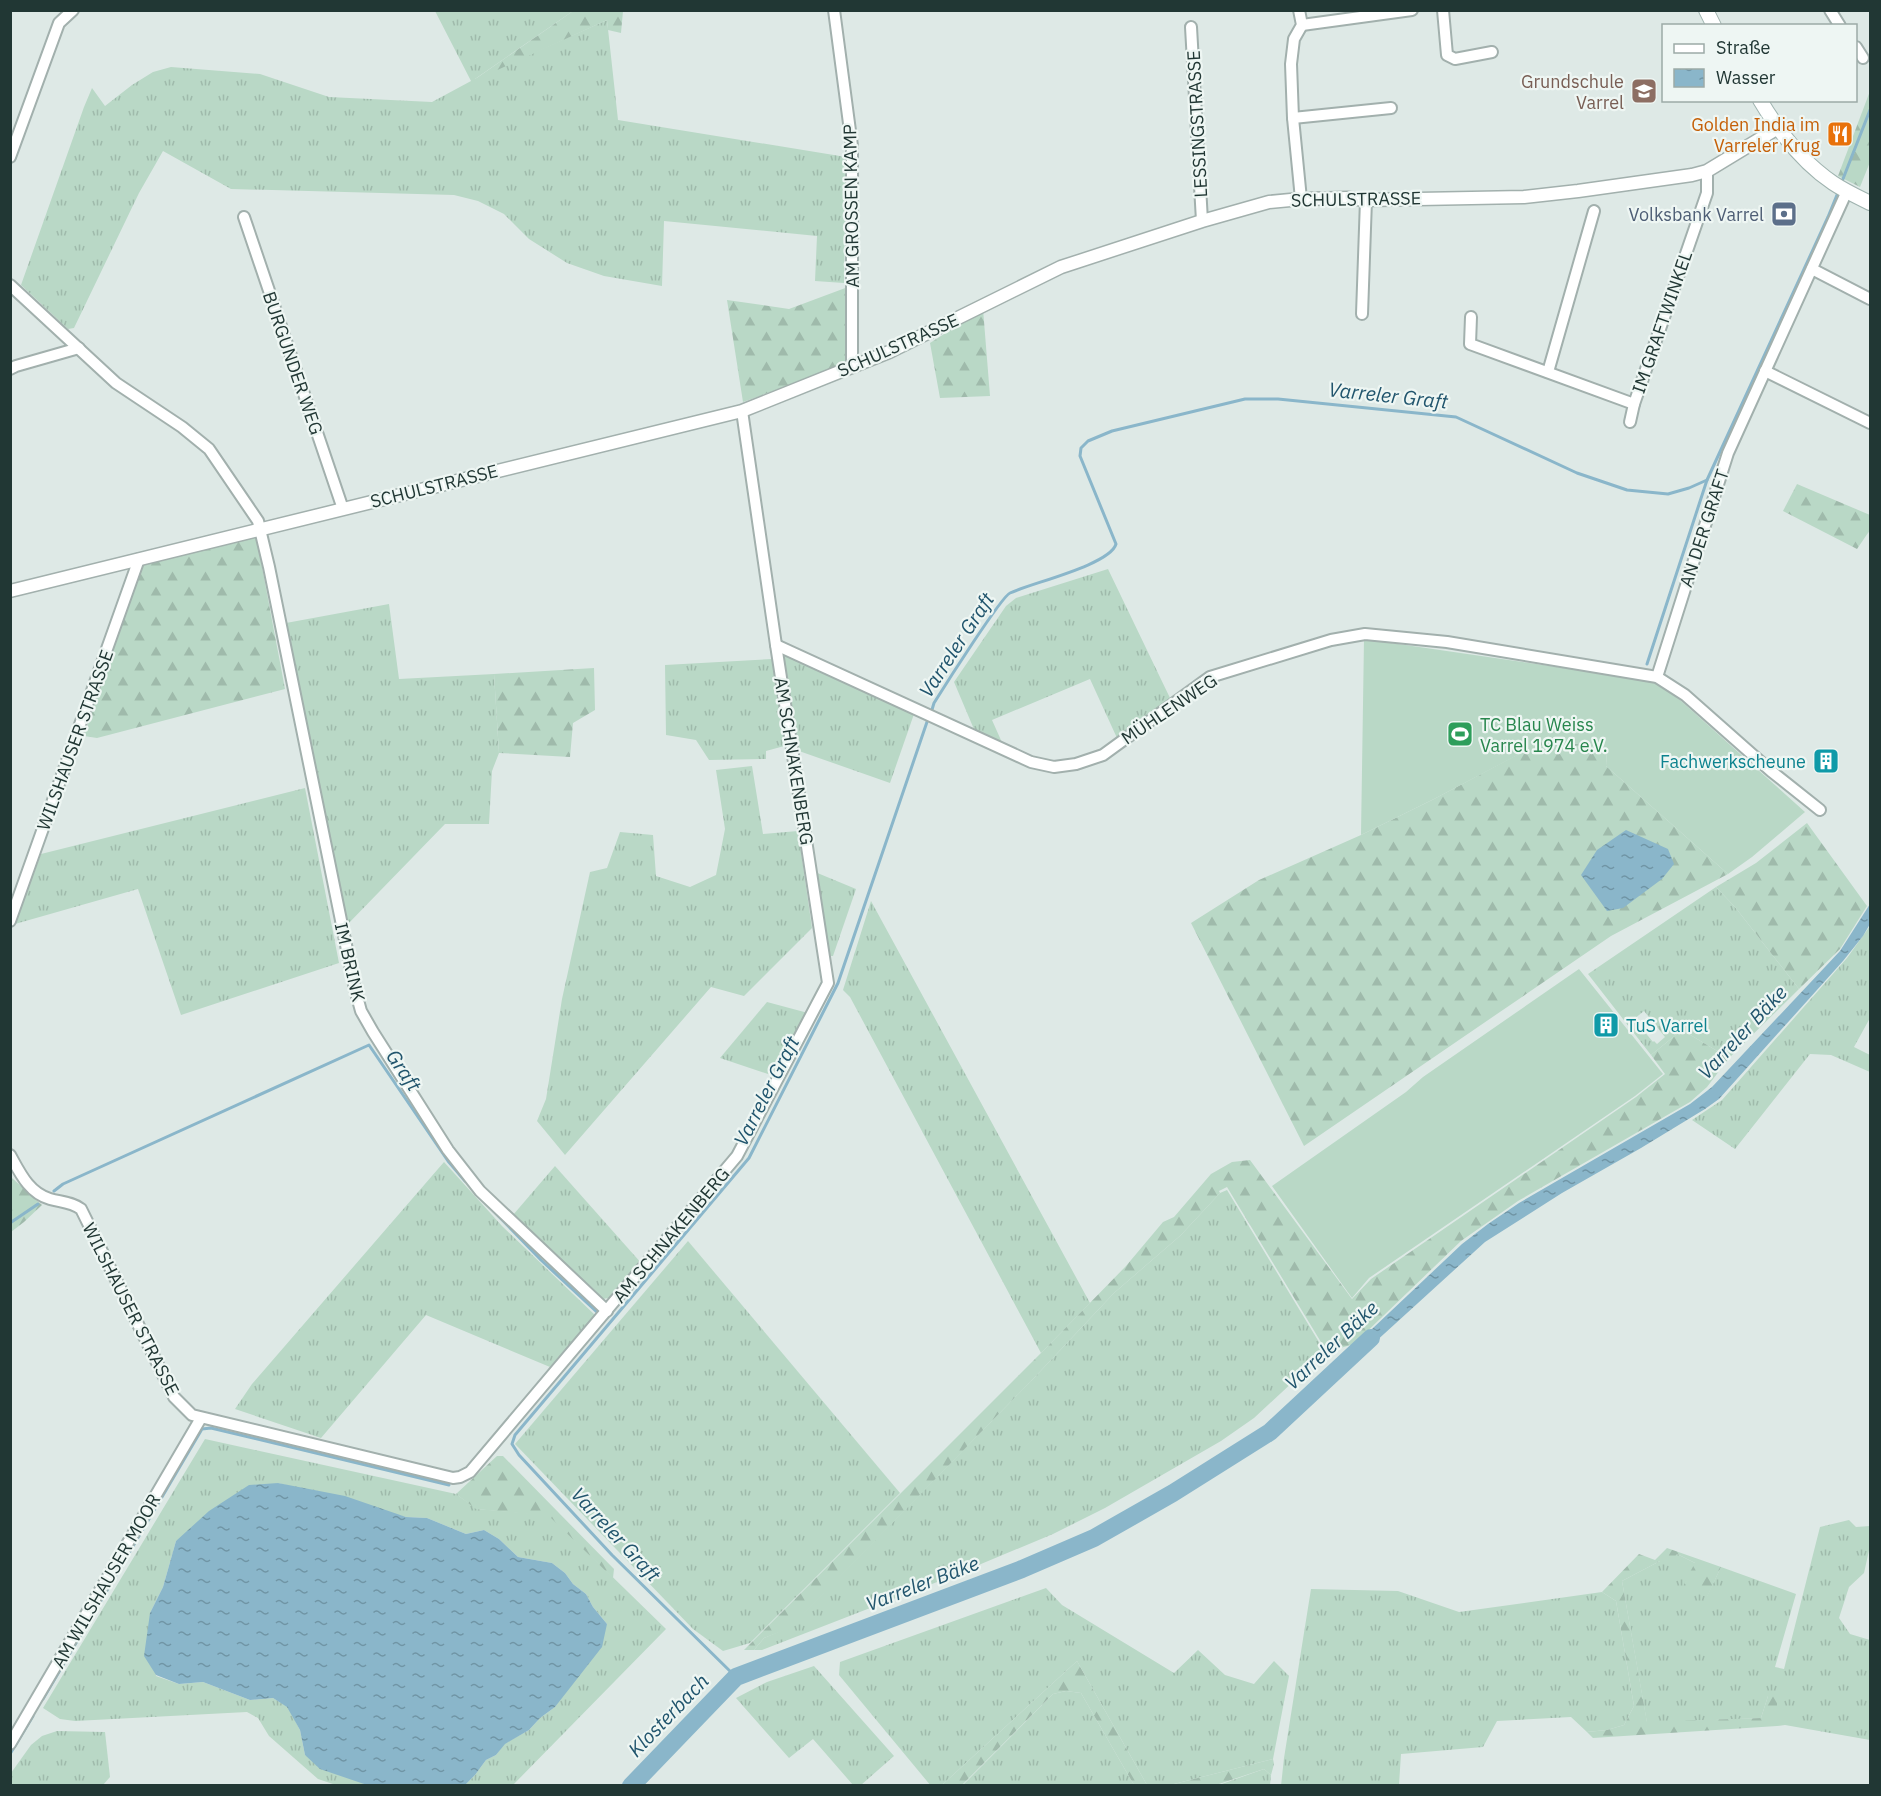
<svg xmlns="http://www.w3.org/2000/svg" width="1881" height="1796" font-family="'IBM Plex Sans',sans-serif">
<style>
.grass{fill:url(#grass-tufts);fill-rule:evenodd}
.forest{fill:url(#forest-firs)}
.garden{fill:#b9d8c6}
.water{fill:url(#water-ripples)}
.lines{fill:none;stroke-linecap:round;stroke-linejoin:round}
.stream{stroke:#8ab6ca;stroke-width:3}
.river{stroke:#8ab6ca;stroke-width:18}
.minor-casing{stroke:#a2b0ad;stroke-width:14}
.tertiary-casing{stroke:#a2b0ad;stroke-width:15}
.secondary-casing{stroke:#9fb3af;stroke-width:16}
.minor{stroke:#fff;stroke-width:10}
.tertiary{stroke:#fff;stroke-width:12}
.secondary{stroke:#fff;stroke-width:14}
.labels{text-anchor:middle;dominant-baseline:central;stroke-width:4.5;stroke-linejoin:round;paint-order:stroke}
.education-label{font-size:18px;fill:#785e54;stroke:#eef6f3;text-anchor:end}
.street-label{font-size:18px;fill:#213734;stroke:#eef6f3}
.food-label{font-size:18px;fill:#c56008;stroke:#eef6f3;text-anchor:end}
.service-label{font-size:18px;fill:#4e5e75;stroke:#eef6f3;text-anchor:end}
.leisure-label{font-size:18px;fill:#27864d;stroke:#eef6f3;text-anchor:start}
.culture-label{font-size:18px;fill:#0d838f;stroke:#eef6f3;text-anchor:end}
.water-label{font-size:20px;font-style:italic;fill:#21556d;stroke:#eef6f3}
</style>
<defs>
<pattern id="grass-tufts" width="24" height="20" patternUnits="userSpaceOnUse" patternTransform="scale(1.5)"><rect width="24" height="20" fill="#b9d8c6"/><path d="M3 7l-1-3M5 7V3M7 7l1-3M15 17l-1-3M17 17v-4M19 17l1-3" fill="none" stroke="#9fbaab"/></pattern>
<pattern id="forest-firs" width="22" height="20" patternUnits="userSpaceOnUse" patternTransform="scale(1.5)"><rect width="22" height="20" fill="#b9d8c6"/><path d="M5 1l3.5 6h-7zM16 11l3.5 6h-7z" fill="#9fbaab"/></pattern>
<pattern id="water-ripples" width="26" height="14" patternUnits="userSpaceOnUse" patternTransform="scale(1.5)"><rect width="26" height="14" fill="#8ab6ca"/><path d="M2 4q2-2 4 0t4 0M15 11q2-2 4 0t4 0" fill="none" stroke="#7095a5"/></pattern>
</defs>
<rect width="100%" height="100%" fill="#dee9e6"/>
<g class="grass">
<polygon points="435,11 573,11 475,79 607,20 618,120 846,157 844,283 815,281 817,236 664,221 662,286 604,276 567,263 529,239 504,214 478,201 454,195 231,189 163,151 139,193 74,328 68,329 21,285 84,107 92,88 105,106 132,85 153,72 171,67 260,74 329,97 432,102 471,81"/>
<polygon points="1108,569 1170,698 1117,738 1090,679 992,720 1004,747 976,734 954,682 1006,606 1016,598"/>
<polygon points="389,604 399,679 494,674 499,753 492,771 489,824 445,824 346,926 286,623"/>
<polygon points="782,650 914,714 890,783 799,751"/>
<polygon points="772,659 788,745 766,751 766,759 709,760 696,740 666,735 665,665"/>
<polygon points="752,766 763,834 798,831 812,928 744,996 711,987 565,1155 537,1121 546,1099 562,999 590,872 607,868 620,832 653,835 656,876 690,887 716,875 725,829 716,770"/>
<polygon points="305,788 339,963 181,1015 138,889 15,924 41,854"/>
<polygon points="815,872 856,889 833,956 828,956"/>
<path d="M1716 887 1735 907 1799 989 1729 1058 1682 1030 1651 1055 1588 974ZM1644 1011 1665 1037 1657 1044 1654 1041 1653 1042 1634 1019Z"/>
<polygon points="871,901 1090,1303 1041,1353 850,997 843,990"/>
<polygon points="1870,926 1870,1018 1854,1047 1870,1055 1870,1072 1831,1055 1810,1054 1735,1149 1692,1120 1722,1100 1847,958"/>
<polygon points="767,1002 808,1013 774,1076 720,1058"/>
<polygon points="444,1162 502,1226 596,1316 550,1367 426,1315 321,1438 235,1409 252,1384"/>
<polygon points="555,1166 642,1264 614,1297 603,1299 513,1215"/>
<polygon points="1227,1190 1325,1352 1254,1418 1221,1441 1105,1508 1053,1534 950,1577 762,1650 754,1650 764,1638 790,1627 1033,1379 1114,1293 1181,1235 1220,1193"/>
<polygon points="688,1241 900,1493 750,1643 723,1651 693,1629 515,1444"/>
<polygon points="205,1439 456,1494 477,1509 549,1515 666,1629 513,1785 465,1785 475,1775 486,1760 496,1755 504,1744 529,1730 540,1718 555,1707 607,1624 593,1607 586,1594 573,1584 565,1573 552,1563 518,1557 499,1539 484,1530 466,1534 427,1518 406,1517 278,1483 176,1541 163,1587 150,1613 156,1676 179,1684 203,1682 250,1700 273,1698 288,1707 300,1730 305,1755 367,1785 336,1785 318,1779 269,1736 258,1718 247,1712 75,1721 60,1719 43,1708"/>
<polygon points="1849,1520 1856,1527 1870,1526 1870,1546 1864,1573 1849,1587 1839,1618 1850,1634 1870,1640 1870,1740 1785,1725 1777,1726 1776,1696 1768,1696 1761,1718 1647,1723 1622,1581 1660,1561 1677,1554 1695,1563 1707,1596 1721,1567 1796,1594 1775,1667 1784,1669 1820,1527"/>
<polygon points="1046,1588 1062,1605 1174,1673 1198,1650 1225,1675 1254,1684 1274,1661 1289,1676 1273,1759 1170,1785 1147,1785 1077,1661 942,1785 931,1786 839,1675 840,1662"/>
<polygon points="1311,1589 1398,1591 1459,1612 1602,1592 1616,1601 1634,1706 1624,1725 1607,1730 1587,1732 1571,1717 1497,1721 1483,1747 1401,1754 1399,1785 1281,1786 1284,1758"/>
<polygon points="814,1666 894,1756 861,1785 853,1785 813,1739 789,1758 736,1698 767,1682"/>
<polygon points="1066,1691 1081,1693 1134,1785 962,1786 1053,1694"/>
<polygon points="57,1731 105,1732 110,1777 103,1785 11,1785 11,1773 31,1745 42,1736"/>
<polygon points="1264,1769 1271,1775 1270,1785 1216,1786"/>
</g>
<g class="forest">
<polygon points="573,11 623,11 621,33 608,30 607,20 471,82"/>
<polygon points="1870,91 1870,162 1860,187 1838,176"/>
<polygon points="848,287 848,364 743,402 727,300 789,309"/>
<polygon points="983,309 990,396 940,398 930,343"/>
<polygon points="1797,484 1870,515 1870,530 1857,549 1783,511"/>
<polygon points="256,535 285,689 97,738 84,736 141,566"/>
<polygon points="594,668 595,710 573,723 570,757 499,753 494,674"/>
<polygon points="1547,739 1607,749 1606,766 1728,874 1611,936 1304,1146 1191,923 1259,880 1361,835 1434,799"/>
<polygon points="1807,823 1867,906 1840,949 1799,989 1735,907 1716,887 1756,863"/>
<polygon points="1682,1030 1729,1058 1707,1087 1690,1102 1518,1201 1461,1241 1354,1344 1327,1352 1227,1187 1219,1191 1220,1193 1181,1235 1114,1293 1033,1379 790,1628 764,1638 754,1650 744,1650 1041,1353 1126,1266 1163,1222 1174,1217 1211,1174 1232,1162 1250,1160 1352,1299 1371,1279 1636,1097 1665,1074 1651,1055"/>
<polygon points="12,1178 42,1205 24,1222 11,1232 10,1180"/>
<polygon points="497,1456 503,1456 614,1569 613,1578 549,1516 476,1509 456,1494"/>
<polygon points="1667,1548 1721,1567 1707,1597 1694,1592 1684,1583 1695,1563 1677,1554 1669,1564 1660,1561 1622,1581 1647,1722 1761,1718 1768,1696 1777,1696 1777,1726 1593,1738 1587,1732 1607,1730 1624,1725 1634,1706 1616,1601 1602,1592 1639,1554 1655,1560"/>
<polygon points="1077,1661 1147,1785 1134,1785 1081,1693 1066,1691 1053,1694 962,1785 942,1785"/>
<polygon points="1273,1759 1274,1764 1271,1775 1264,1769 1216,1785 1170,1785"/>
</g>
<g class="garden">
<polygon points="1364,639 1654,681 1680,700 1805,812 1752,857 1728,874 1606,766 1607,749 1548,739 1434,799 1361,835"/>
<polygon points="1579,969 1663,1074 1635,1096 1369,1278 1352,1298 1272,1186 1406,1092 1423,1077"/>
</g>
<g class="water">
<polygon points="1626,830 1668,849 1674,864 1662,879 1623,908 1607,911 1581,875 1597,850"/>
<polygon points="1870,904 1870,924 1863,936 1843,961 1719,1099 1705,1109 1641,1148 1562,1193 1485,1242 1362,1354 1352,1355 1354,1346 1462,1244 1488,1224 1519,1203 1690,1104 1712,1087 1840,951"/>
<polygon points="278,1483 345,1496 406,1517 427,1518 466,1534 484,1530 499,1539 518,1557 552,1563 565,1573 573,1584 586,1594 593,1607 607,1624 602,1647 555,1707 540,1718 529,1730 505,1744 496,1755 486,1760 475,1775 465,1785 367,1785 320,1769 305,1755 300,1730 287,1707 273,1698 250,1700 203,1682 179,1684 156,1675 144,1656 150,1613 163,1587 176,1541 209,1511 249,1485"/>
</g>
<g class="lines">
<g class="stream">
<polyline points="1841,184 1870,110"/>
<polyline points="1647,664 1707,480"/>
<path d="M931 713 934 703C944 687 1001 597 1010 593 1031 583 1110 565 1116 544L1080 456 1081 448 1088 441 1112 431 1245 399H1278L1456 417 1577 473 1627 490 1668 494 1689 488 1707 480 1828 217 1839 190"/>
<polyline points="54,1191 63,1184 369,1045 448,1161 465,1181"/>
<polyline points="484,1201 541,1260 599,1314"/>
<polyline points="10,1223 38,1204"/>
<polyline points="736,1677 612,1555 519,1455 512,1444 515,1435 749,1158 838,983 928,719"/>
<polyline points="43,1699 202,1429 211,1428 449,1485"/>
<polyline points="10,1754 33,1716"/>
</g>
<polyline class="river" points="631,1786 736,1677 1022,1569 1094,1538 1173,1493 1270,1432 1371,1338"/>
<defs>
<g id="minor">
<polyline points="834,10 852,146 852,366"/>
<polyline points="1299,10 1302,25 1294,39 1291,64 1293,118 1301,199"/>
<polyline points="1443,10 1447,55 1455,59 1492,52"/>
<polyline points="1830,10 1840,26"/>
<polyline points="1302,25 1412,10"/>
<polyline points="1191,27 1202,221"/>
<polyline points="1856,47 1863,58"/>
<polyline points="1293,118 1391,108"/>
<polyline points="10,157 59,23 73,10"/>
<polyline points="244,217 343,509"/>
<polyline points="1812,269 1870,299"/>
<polyline points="10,285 116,383 182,427 209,449 258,521 269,567 355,989 361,1011 373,1032 448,1150 480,1191 607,1311"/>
<polyline points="1362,314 1366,200"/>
<polyline points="1471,317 1470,344 1634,404 1707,193 1707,171"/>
<polyline points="10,369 16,366 79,348"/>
<polyline points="1765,371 1870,423"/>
<polyline points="1548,372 1594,211"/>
<polyline points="1630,422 1634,404"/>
<polyline points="776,645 1031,762 1054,767 1076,764 1103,755 1210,677 1331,640 1365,634 1447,642 1657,677 1685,695 1771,771 1820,810"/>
<polyline points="1657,677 1728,453 1847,191"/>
<polyline points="10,921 139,559"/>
<path d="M10 1155C20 1173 29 1193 50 1199 61 1202 72 1202 81 1209L174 1397 192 1415 453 1478 460 1477 470 1472 737 1156 828 983 776 645 742 411"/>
<polyline points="10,1744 201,1418"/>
</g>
<polyline id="tertiary" points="10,591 742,411 889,352 1061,267 1202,221 1269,202 1301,199 1348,198 1366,200 1524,197 1578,191 1692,175 1707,171 1778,128"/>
<g id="secondary">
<polyline points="1706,10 1714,26"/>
<path d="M1760 100C1779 132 1803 163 1833 183 1845 191 1858 197 1870 203"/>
</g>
</defs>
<use href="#minor" class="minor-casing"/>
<use href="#tertiary" class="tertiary-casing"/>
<use href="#secondary" class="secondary-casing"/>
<use href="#minor" class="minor"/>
<use href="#tertiary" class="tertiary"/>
<use href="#secondary" class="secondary"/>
</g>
<defs>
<symbol id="school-square" viewBox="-11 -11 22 22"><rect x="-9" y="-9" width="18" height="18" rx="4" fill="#8d6e63" stroke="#eef6f3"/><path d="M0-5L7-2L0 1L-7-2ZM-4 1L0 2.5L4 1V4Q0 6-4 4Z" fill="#fff"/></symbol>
<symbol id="restaurant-square" viewBox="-11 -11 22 22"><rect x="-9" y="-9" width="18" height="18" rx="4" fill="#e8710a" stroke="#eef6f3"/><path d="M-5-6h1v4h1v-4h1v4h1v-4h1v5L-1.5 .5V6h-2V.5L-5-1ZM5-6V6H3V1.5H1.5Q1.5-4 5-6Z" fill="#fff"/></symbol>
<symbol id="bank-square" viewBox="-11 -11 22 22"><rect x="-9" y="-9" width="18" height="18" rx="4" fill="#5c6f8a" stroke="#eef6f3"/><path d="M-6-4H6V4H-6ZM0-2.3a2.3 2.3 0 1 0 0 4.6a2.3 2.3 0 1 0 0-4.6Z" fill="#fff"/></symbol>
<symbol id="stadium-square" viewBox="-11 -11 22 22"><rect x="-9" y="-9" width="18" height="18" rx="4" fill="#2e9e5b" stroke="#eef6f3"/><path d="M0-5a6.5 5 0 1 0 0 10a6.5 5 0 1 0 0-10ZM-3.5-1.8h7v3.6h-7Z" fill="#fff"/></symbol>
<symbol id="building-square" viewBox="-11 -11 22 22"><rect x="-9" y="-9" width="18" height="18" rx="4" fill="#0f9aa8" stroke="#eef6f3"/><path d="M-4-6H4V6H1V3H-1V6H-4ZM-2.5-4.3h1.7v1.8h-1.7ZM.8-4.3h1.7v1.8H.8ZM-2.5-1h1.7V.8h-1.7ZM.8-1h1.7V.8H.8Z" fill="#fff"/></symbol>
</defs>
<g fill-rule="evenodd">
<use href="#school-square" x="1629" y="76" width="30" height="30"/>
<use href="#restaurant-square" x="1825" y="119" width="30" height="30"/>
<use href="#bank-square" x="1769" y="199" width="30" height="30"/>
<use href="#stadium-square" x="1445" y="719" width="30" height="30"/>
<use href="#building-square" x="1811" y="746" width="30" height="30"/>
<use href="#building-square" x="1591" y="1010" width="30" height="30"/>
</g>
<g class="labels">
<g class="education-label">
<text x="1624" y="81">Grundschule<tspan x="1624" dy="21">Varrel</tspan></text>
</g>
<g class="street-label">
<text transform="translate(1197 124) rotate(-93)">LESSINGSTRASSE</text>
<text transform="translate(1356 199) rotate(-1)">SCHULSTRASSE</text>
<text transform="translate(851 206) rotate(-91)">AM GROSSEN KAMP</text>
<text transform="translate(1662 322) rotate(-71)">IM GRAFTWINKEL</text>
<text transform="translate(898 345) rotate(-24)">SCHULSTRASSE</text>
<text transform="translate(293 363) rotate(71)">BURGUNDER WEG</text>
<text transform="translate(434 486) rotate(-14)">SCHULSTRASSE</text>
<text transform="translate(1704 528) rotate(-72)">AN DER GRAFT</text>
<text transform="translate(1169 709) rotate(-34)">MÜHLENWEG</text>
<text transform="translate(75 740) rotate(-70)">WILSHAUSER STRASSE</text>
<text transform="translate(794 761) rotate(81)">AM SCHNAKENBERG</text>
<text transform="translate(350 962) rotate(77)">IM BRINK</text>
<text transform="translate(671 1235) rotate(-50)">AM SCHNAKENBERG</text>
<text transform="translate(131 1309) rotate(63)">WILSHAUSER STRASSE</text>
<text transform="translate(106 1581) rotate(-60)">AM WILSHAUSER MOOR</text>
</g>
<g class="food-label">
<text x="1820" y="124">Golden India im<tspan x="1820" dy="21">Varreler Krug</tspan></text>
</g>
<g class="service-label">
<text x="1764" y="214">Volksbank Varrel</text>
</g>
<g class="leisure-label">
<text x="1480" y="724">TC Blau Weiss<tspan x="1480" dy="21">Varrel 1974 e.V.</tspan></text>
</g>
<g class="culture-label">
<text x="1806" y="761">Fachwerkscheune</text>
<text x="1626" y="1025" text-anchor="start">TuS Varrel</text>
</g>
<g class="water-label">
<text transform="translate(1388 395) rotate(6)">Varreler Graft</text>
<text transform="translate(956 645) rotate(-57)">Varreler Graft</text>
<text transform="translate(1742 1032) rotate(-47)">Varreler Bäke</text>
<text transform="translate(404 1070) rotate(56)">Graft</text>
<text transform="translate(766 1091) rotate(-63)">Varreler Graft</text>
<text transform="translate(1331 1345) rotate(-43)">Varreler Bäke</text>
<text transform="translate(616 1534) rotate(47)">Varreler Graft</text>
<text transform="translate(922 1583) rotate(-21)">Varreler Bäke</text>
<text transform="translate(668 1715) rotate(-46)">Klosterbach</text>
</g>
</g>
<rect width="1881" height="1796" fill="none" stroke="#213734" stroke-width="24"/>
<rect x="1662" y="24" width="195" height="78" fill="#eef6f3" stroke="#9caaa7" stroke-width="1.5"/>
<rect x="1674" y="44" width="30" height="9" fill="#ffffff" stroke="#9caaa7" stroke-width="1.5"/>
<text x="1716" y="54" font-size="18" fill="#213734">Straße</text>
<rect x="1674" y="69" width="30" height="18" fill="url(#water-ripples)" stroke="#9caaa7" stroke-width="1.5"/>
<text x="1716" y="84" font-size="18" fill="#213734">Wasser</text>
</svg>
